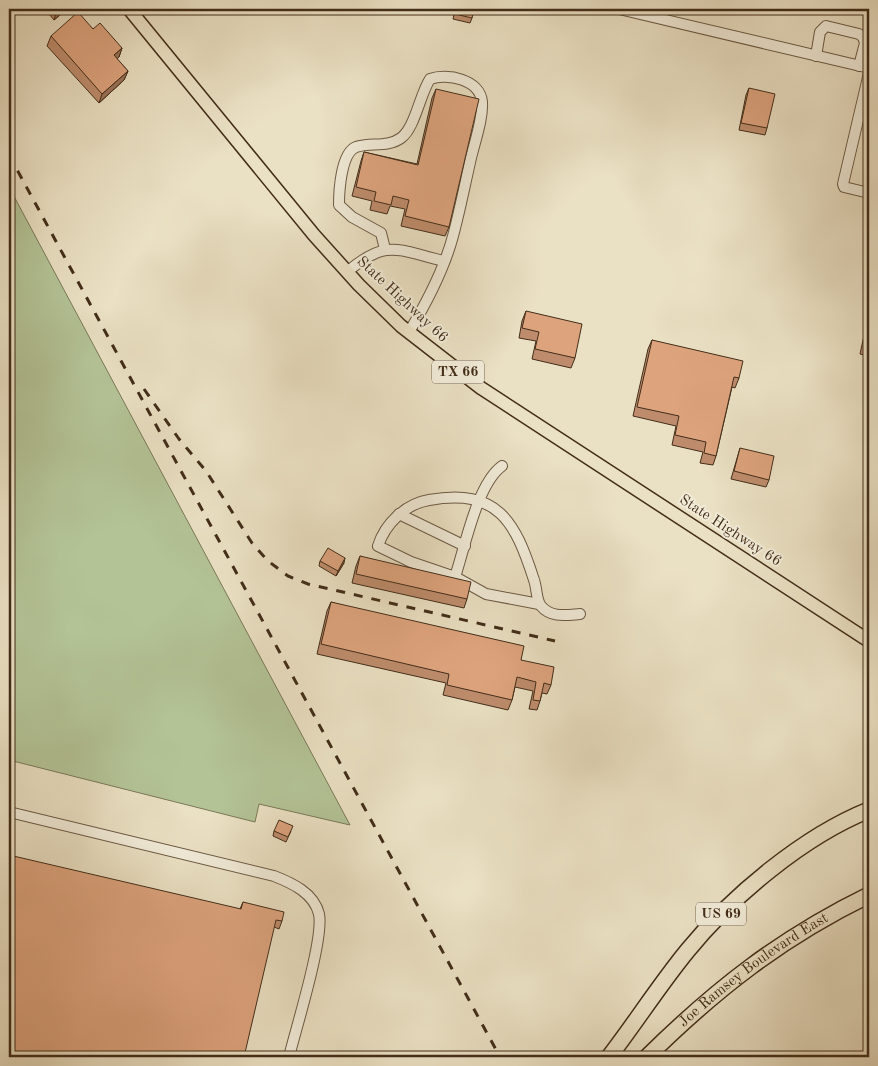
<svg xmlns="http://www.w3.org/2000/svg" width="878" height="1066" font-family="'Old Standard TT',serif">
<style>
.green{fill:#b3c396;stroke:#7a7858}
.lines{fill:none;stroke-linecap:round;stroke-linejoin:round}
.minor-casing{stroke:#6c5a44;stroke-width:12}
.major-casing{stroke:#422d19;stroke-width:15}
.highway-casing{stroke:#422d19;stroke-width:18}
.minor{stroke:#f1ebd8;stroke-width:10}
.major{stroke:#eae0c3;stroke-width:12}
.highway{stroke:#eae0c3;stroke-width:15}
.rail{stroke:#422d19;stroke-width:3;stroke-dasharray:9 9;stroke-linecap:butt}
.wall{fill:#be8c6c;stroke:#422d19}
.shaded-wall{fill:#9b7258;stroke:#422d19}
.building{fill:#dda37d;stroke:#422d19}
.labels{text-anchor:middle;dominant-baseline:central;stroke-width:4;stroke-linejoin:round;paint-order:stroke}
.shield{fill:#f1ebd8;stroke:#766652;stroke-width:1}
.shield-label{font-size:14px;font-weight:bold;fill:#422d19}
.street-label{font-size:15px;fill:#422d19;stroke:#f1ebd8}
</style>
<rect width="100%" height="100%" fill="#eae0c3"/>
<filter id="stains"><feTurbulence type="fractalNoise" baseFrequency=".004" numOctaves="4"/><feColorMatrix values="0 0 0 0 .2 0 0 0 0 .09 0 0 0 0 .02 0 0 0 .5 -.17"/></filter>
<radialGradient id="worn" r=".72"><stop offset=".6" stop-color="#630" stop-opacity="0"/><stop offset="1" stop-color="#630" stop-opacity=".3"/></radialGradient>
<polygon class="green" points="9,187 350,825 259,804 255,822 9,760"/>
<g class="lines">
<defs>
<g id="minor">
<polyline points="619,9 869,68"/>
<polyline points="816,56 820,32 826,26 859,34 863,37 865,43 859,66"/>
<polyline points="869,73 843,184 844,187 869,193"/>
<path d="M385 249 381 233 352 217 339 205C339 191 341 153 356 147 371 142 387 148 401 138 415 128 420 94 430 79 447 73 480 79 482 102 483 119 475 141 471 158 465 184 460 210 453 236 444 270 427 302 409 332"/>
<path d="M347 272C387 238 397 250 444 261"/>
<path d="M502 466C477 484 465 547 455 577L411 562 378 546C385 524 405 504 429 500 498 488 515 521 534 580 537 588 536 600 541 606 551 618 566 615 580 614"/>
<polyline points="399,514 465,546"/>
<polyline points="459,579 486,594 539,604"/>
<path d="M9 812 274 876C292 883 314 893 319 914 324 939 296 1028 289 1057"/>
</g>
<polyline id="major" points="129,9 314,235 359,285 401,326 481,388 869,641"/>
<g id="highway">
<path d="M609 1057C636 1022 660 984 688 950 732 896 804 836 869 810"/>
<path id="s1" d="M647 1057C716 989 781 938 869 895"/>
</g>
</defs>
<use href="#minor" class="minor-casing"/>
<use href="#major" class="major-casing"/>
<use href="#highway" class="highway-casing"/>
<use href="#minor" class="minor"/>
<use href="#major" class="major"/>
<use href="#highway" class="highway"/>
<g class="rail">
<polyline points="9,155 500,1057"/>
<polyline points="144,389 179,439 206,471 252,543 268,561 288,576 308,584 555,641"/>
</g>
</g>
<g class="wall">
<polygon points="45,9 67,9 54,20"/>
<polygon points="455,9 471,9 472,18 470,23 453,19"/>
<polygon points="93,29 122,48 119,57 117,59 128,71 124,80 99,103 47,46 51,36"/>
<polygon points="749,88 767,128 765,135 739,130 746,95"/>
<polygon points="436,89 449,227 445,236 401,226 405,209 390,206 387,214 370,210 372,201 352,196 361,161 364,152 417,164 432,98"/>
<polygon points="869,105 869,124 864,123"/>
<polygon points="526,311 575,358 571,368 532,359 536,341 519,338 522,321"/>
<polygon points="866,330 869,331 869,356 860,354 863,340"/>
<polygon points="652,340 739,378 735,388 732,387 716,456 713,465 700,463 703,452 672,445 676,426 633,416 648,349"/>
<polygon points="740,448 769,480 766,487 731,479"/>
<polygon points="360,556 467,599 464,608 352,583 356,566"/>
<polygon points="320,561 344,563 336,576 319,566"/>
<polygon points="331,602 521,660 551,685 547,694 542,693 540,701 537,710 529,709 533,691 515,687 512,700 508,710 443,695 446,683 317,654 327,611"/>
<polygon points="274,831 291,831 286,842 273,836"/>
<polygon points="243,902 282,921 279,929 274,927 240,909"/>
</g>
<g class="shaded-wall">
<polygon points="61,9 67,9 54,20 56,13"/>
<polygon points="122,48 119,57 110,65 114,55"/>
<polygon points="128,71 124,80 99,103 102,94"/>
<polygon points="345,558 344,563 336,576 338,571"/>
</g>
<g class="building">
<polygon points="53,9 61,9 56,13"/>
<polygon points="456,9 474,9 472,18 455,14"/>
<polygon points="78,12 93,29 100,23 122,48 114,55 128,71 102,94 51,36"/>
<polygon points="749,88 775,94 767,128 741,123"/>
<polygon points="436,89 479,99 449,227 405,216 409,200 393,196 391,205 374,201 376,192 356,187 364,152 418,165"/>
<polygon points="869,106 869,117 867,116"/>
<polygon points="526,311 582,324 575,358 535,349 539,332 522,328"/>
<polygon points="866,330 869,331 869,345 864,344"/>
<polygon points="652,340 743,361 739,378 734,377 716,456 704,453 706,442 675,435 679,416 637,407"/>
<polygon points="740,448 774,456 769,480 734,471"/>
<polygon points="328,548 345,558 338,571 320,561"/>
<polygon points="360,556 471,582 467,599 356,574"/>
<polygon points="331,602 524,646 521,660 554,667 551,685 544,683 540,701 533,700 536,682 517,677 512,700 447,685 449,674 321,644"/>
<polygon points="279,820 293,826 288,837 274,831"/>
<polygon points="9,855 241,909 243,902 284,912 282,921 276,920 244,1057 9,1057"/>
</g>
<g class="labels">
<g class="shield">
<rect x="432" y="360.5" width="52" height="23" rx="4"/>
<rect x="696" y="902.5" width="50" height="23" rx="4"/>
</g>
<g class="shield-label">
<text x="458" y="372">TX 66</text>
<text x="721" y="914">US 69</text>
</g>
<g class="street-label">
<text transform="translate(402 300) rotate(43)">State Highway 66</text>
<text transform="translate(730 531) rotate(33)">State Highway 66</text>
<text stroke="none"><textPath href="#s1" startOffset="138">Joe Ramsey Boulevard East</textPath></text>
</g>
</g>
<rect width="878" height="1066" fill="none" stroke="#eae0c3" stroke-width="30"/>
<rect x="10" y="10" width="858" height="1046" fill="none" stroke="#422d19" stroke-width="2.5"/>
<rect x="15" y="15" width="848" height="1036" fill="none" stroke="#422d19"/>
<rect width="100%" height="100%" filter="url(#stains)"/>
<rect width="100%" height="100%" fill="url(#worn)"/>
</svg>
